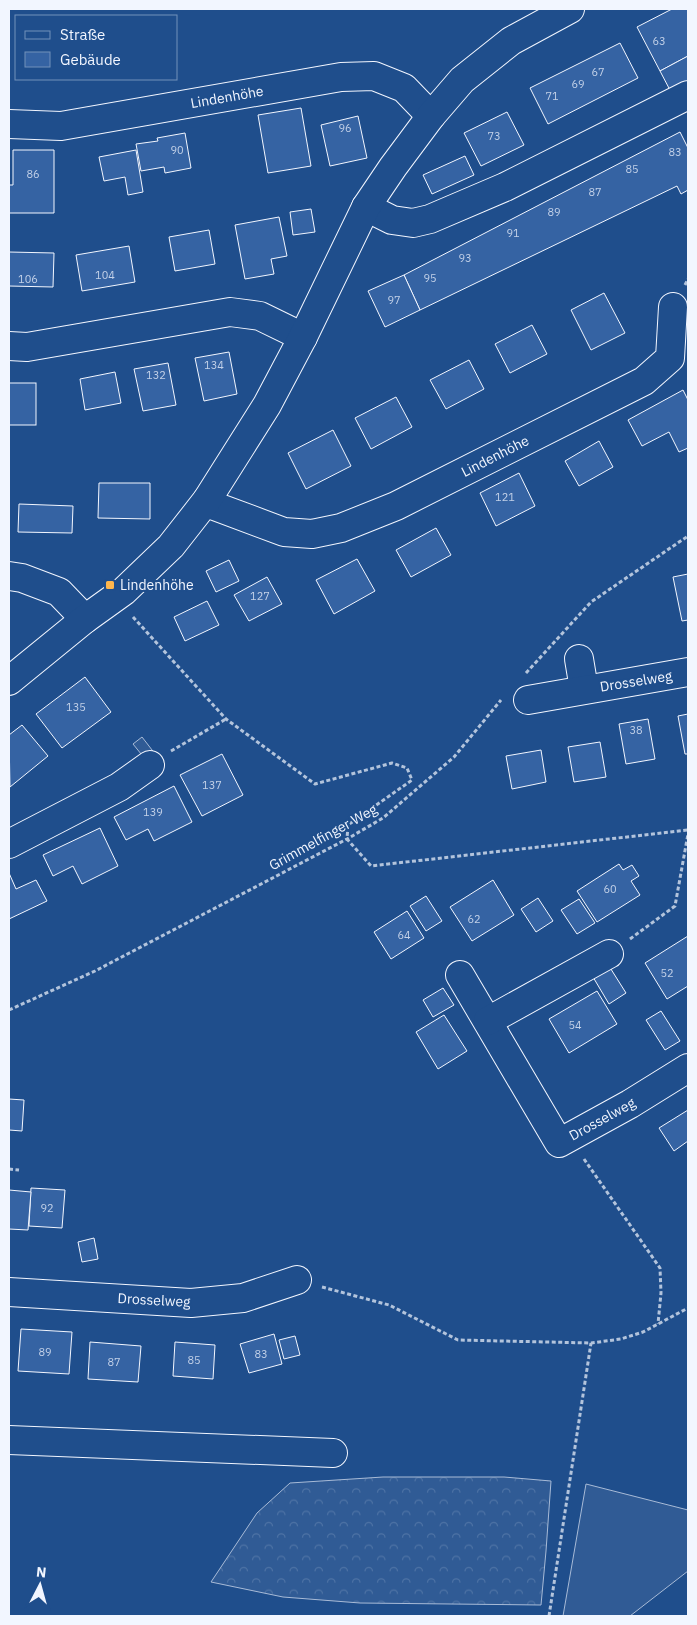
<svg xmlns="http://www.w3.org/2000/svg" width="697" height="1625" font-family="'IBM Plex Sans',sans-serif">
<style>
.built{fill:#305b95;stroke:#a8bbd7}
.forest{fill:url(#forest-crowns);stroke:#a8bbd7}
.building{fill:#3563a3;stroke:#f2f6ff}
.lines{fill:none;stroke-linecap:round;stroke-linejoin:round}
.minor-casing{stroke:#f2f6ff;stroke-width:30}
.path{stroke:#b3c4dc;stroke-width:3;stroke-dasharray:4 2.5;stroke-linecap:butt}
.minor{stroke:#1f4e8c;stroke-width:28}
.poi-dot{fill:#ffb74d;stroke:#1f4e8c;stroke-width:2}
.labels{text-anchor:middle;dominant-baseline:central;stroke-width:4;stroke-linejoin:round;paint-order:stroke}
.number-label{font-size:11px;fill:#c3d1e8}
.street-label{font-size:14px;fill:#f2f6ff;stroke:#1f4e8c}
.poi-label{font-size:14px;fill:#f2f6ff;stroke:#1f4e8c;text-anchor:start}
</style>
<defs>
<pattern id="forest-crowns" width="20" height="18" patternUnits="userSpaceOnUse" patternTransform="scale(1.25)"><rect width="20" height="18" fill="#305b95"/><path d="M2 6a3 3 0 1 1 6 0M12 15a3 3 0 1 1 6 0" fill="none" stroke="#4e73a5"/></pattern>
</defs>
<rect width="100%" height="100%" fill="#1f4e8c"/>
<g class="built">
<polygon points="142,737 159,759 150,765 133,744"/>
<polygon points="586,1484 688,1510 688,1571 630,1616 563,1616"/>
</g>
<polygon class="forest" points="383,1477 504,1477 551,1481 546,1551 541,1605 360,1603 283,1597 211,1582 257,1513 290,1483"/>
<g class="building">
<polygon points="672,9 688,9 688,56 660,71 637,27"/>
<polygon points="620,43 638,78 548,124 530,88"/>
<polygon points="688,56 688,83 671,92 660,71"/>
<polygon points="301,108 311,166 268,173 258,115"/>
<polygon points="507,112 524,145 481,166 464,133"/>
<polygon points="358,116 367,158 330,166 321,125"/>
<polygon points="680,132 688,148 688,190 681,194 677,186 420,310 404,275"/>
<polygon points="185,133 191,168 165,173 164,167 141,171 136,144 158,141 157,138"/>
<polygon points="13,150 54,150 54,213 9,213 9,185 13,185"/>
<polygon points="136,150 143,192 128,195 125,177 104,181 99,157"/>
<polygon points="465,156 474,175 432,194 423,175"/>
<polygon points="311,209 315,232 293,235 290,212"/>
<polygon points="279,217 287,256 271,259 274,274 245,279 235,225"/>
<polygon points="209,230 215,264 175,271 169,237"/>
<polygon points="129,246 135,282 82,291 76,255"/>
<polygon points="9,252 54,253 53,287 9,286"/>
<polygon points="404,275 420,310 385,327 368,291"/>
<polygon points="604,293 625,333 591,350 571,310"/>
<polygon points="532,325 547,354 510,373 495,344"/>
<polygon points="229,352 237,394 204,401 195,358"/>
<polygon points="469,360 484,389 446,409 430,380"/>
<polygon points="168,363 176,405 143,411 134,369"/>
<polygon points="115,372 121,403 85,410 80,379"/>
<rect x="9" y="383" width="27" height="42"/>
<polygon points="683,390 688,400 688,448 679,452 669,432 642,446 628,420"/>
<polygon points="396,397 412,427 371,449 355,418"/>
<polygon points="333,430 351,466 306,489 288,453"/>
<polygon points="599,441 613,467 579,486 565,461"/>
<polygon points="519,473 535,506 496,526 480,493"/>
<polygon points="99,483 150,483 150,519 98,518"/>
<polygon points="19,504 73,506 72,533 18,532"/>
<polygon points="436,528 451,555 411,577 396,550"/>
<polygon points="357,559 375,591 334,614 316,580"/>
<polygon points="229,560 239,581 216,592 206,571"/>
<polygon points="688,574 688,620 682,621 673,577"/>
<polygon points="267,577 282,604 249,621 234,595"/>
<polygon points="207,601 219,625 185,641 174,617"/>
<polygon points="85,677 111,712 62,748 36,714"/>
<polygon points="688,714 688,754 685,754 678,716"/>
<polygon points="648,719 655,759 626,764 619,724"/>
<polygon points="22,725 48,756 10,787 9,735"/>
<polygon points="600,742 606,777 574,782 568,747"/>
<polygon points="541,750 546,782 512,789 506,756"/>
<polygon points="222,754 243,795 202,816 180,775"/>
<polygon points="174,786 192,822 154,841 148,829 126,840 114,817"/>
<polygon points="100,828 118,866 82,884 73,866 53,876 43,855"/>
<polygon points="619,864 623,870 632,865 639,876 631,881 640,895 597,922 577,891"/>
<polygon points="9,873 16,889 36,880 47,901 9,919"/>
<polygon points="493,880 514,915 472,941 450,907"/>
<polygon points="426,896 442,921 426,931 410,906"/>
<polygon points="538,898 553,921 536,932 521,909"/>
<polygon points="579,899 595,923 577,934 561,910"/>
<polygon points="407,911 424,938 391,959 374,932"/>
<polygon points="688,936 688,986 667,999 645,963"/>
<polygon points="609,966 626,993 609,1004 593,977"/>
<polygon points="443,988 454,1005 433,1017 423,1000"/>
<polygon points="597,991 617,1024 569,1053 549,1019"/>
<polygon points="661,1011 680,1041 665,1050 646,1020"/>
<polygon points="444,1015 467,1051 438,1069 416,1032"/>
<polygon points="9,1099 24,1100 22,1131 9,1130"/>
<polygon points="688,1110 688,1141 674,1151 659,1128"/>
<polygon points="31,1188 65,1190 62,1228 29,1226"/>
<polygon points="9,1190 31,1192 28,1230 9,1229"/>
<polygon points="94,1238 98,1259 82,1262 78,1242"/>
<polygon points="21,1329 72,1332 69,1374 18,1371"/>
<polygon points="274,1334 282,1364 249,1373 240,1344"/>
<polygon points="295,1336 300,1355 284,1359 279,1340"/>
<polygon points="90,1342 141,1346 138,1382 88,1379"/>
<polygon points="175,1342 215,1345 213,1379 173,1376"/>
</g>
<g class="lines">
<defs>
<g id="minor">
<polyline points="9,124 61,126 341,77 374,76 404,88 431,116"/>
<polyline points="366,207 392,220 413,223 430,219 505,187 688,95"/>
<polyline points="9,346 27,347 230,312 260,316 303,337"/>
<polyline points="207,500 217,507 284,532 312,534 341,528 396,506 644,381 670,358 673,307"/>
<polyline points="9,576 22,578 59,592 85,619"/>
<polyline points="579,659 584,689"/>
<polyline points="9,681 85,619 124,591 171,546 207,500 267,405 303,337 366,207 393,167 431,116 462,80 511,41 570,9"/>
<polyline points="528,700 688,672"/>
<polyline points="9,844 119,787 150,765"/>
<polyline points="460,975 559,1143 630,1104 688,1068"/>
<polyline points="488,1021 609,954"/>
<polyline points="9,1292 191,1303 243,1298 297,1280"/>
<polyline points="9,1440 333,1453"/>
</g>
</defs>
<use href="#minor" class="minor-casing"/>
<g class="path">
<polyline points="685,285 688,279"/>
<polyline points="133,617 226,719 315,784 392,763 407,768 412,780 348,825 347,839 371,866 688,830"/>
<polyline points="526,673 591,602 688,536"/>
<polyline points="171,751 226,719"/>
<polyline points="630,939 675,906 688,834"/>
<polyline points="9,1010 95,971 347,839 383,818 454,757 501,700"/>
<polyline points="584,1159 660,1268 661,1293 658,1324"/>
<polyline points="9,1169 19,1170"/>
<polyline points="322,1287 389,1305 458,1340 591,1343 621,1339 643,1332 688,1308"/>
<polyline points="549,1616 591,1343"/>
</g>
<use href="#minor" class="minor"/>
</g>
<rect class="poi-dot" x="105" y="580" width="10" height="10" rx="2.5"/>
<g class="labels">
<g class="number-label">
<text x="659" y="41">63</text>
<text x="598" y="72">67</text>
<text x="578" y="84">69</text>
<text x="552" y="96">71</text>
<text x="345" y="128">96</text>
<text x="494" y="136">73</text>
<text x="177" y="150">90</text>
<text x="675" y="152">83</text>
<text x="632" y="169">85</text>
<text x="33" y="174">86</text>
<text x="595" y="192">87</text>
<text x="554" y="212">89</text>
<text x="513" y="233">91</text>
<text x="465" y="258">93</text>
<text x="105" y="275">104</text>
<text x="430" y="278">95</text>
<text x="28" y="279">106</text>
<text x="394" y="300">97</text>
<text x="214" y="365">134</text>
<text x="156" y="375">132</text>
<text x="505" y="497">121</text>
<text x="260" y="596">127</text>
<text x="76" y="707">135</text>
<text x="636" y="730">38</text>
<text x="212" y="785">137</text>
<text x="153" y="812">139</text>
<text x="610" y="889">60</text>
<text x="474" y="919">62</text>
<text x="404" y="935">64</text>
<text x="667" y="973">52</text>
<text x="575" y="1025">54</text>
<text x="47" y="1208">92</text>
<text x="45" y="1352">89</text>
<text x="261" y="1354">83</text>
<text x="194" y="1360">85</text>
<text x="114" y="1362">87</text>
</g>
<g class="street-label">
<text transform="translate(227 97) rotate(-10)">Lindenhöhe</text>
<text transform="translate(495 456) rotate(-27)">Lindenhöhe</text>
<text transform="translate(636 681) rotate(-9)">Drosselweg</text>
<text transform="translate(323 837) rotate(-29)">Grimmelfinger Weg</text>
<text transform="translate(602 1119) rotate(-29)">Drosselweg</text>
<text transform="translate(154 1300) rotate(3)">Drosselweg</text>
</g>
<g class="poi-label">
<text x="120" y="585">Lindenhöhe</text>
</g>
</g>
<rect width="697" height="1625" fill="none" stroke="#f2f6ff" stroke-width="20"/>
<rect x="15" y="15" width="162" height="65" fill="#1f4e8c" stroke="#7391ba"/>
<rect x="25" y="31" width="25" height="8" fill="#1f4e8c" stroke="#7391ba"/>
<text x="60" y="40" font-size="15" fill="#f2f6ff">Straße</text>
<rect x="25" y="52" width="25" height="15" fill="#3563a3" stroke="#7391ba"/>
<text x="60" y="65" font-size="15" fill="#f2f6ff">Gebäude</text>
<g transform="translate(40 1585) rotate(6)" stroke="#1f4e8c" stroke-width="4" paint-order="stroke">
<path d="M0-4L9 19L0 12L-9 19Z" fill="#f2f6ff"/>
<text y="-8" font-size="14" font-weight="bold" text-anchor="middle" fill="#f2f6ff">N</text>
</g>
</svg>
